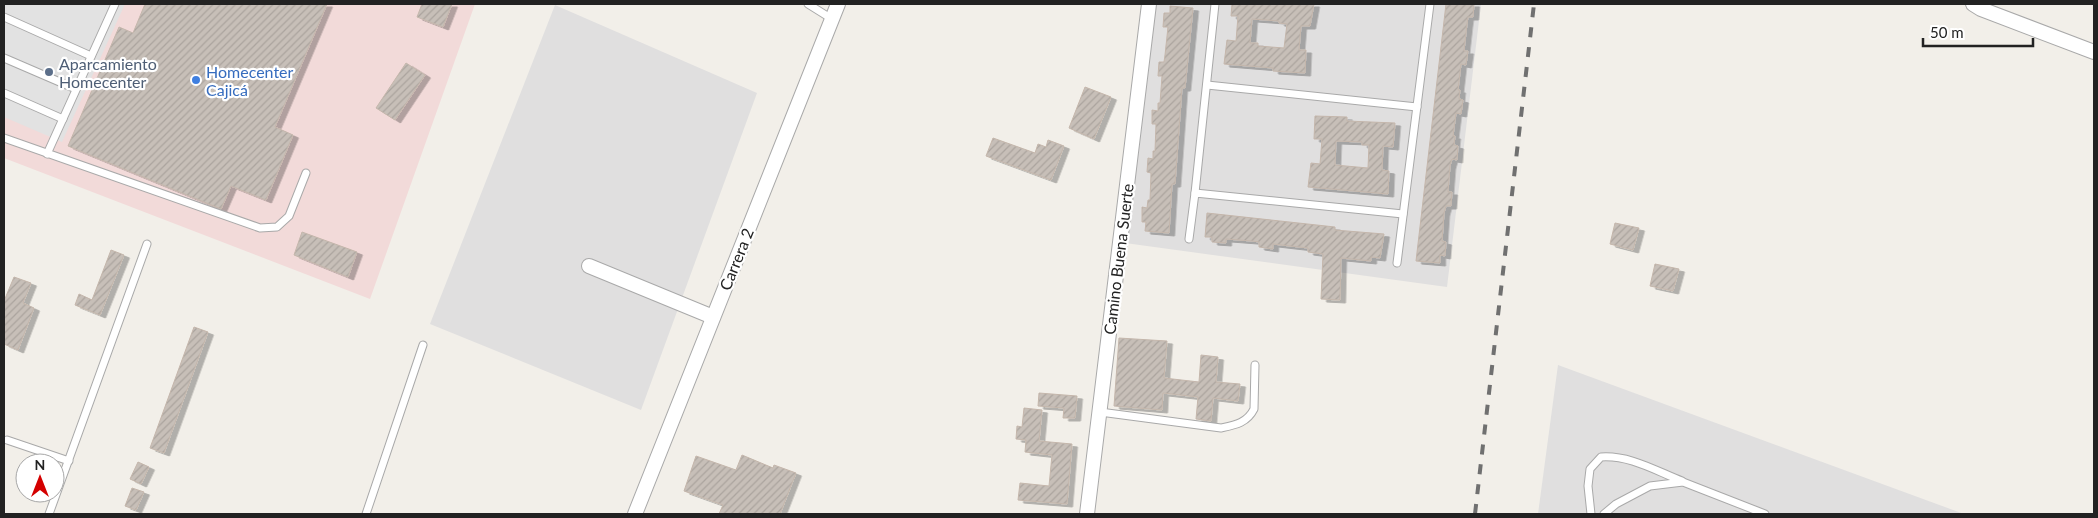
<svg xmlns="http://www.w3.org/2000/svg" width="2098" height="518" font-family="Lato,sans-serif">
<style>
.residential{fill:#e0dfdf}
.commercial{fill:#f2dad9}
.parking{fill:#e2e2e2}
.building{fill:url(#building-hatch);stroke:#c4b6ab;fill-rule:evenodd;filter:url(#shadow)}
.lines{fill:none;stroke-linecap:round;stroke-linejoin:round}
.lane-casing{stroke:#a9a9a9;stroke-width:9}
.street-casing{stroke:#a9a9a9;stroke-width:16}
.lane{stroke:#fff;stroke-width:7}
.street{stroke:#fff;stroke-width:14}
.rail{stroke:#707070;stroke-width:4;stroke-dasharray:10 10;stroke-linecap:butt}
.service-dot{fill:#5c6f8a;stroke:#fff;stroke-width:2}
.shop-dot{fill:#3f7fe0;stroke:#fff;stroke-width:2}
.labels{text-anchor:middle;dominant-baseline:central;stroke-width:4.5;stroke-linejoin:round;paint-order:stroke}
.service-label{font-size:16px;fill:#4e5e75;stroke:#fff;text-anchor:start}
.shop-label{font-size:16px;fill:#366cbe;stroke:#fff;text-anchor:start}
.street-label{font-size:16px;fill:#222;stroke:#fff}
</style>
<defs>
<pattern id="building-hatch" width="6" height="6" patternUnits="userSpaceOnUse" patternTransform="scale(1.25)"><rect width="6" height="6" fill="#c7bfb8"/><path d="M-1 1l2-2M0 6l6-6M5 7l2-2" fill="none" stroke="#aba49e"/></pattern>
<filter id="shadow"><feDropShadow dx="5.5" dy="3" stdDeviation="0" flood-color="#0004"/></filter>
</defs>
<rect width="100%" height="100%" fill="#f2efe9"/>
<g class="residential">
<polygon points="1153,4 1481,4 1447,287 1125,243"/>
<polygon points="555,5 757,93 641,410 430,324"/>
<polygon points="1558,365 1964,514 1538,514"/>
</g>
<polygon class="commercial" points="4,4 475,4 370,299 4,158"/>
<polygon class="parking" points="4,4 125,4 62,142 4,117"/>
<g class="building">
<polygon points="145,4 327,4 275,127 293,135 266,200 231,186 221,209 68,146 119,27 133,33"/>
<polygon points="422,4 452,4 443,27 417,17"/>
<path d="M1232 4H1314L1310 26H1301L1299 50H1306L1305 73 1273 71V68L1224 64 1227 40 1236 41 1238 16H1231ZM1252 19 1279 21V23L1287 24 1284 48 1258 46V43H1250Z"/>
<polygon points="1446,4 1474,4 1473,17 1468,17 1467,24 1464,51 1468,51 1466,65 1461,64 1458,90 1460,90 1459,99 1463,100 1461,114 1456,113 1453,136 1455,136 1454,145 1458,146 1457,160 1452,159 1450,166 1448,192 1452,192 1451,206 1446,206 1444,213 1442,241 1446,242 1445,256 1440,255 1440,263 1416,261"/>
<polygon points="1170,6 1193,8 1185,88 1182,88 1175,184 1172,184 1169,233 1145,231 1146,222 1142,222 1142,207 1147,208 1148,200 1150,200 1151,173 1147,172 1148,158 1153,159 1153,151 1155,151 1156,124 1152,124 1152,110 1158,111 1158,103 1160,103 1162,76 1158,76 1159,62 1164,62 1165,55 1168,27 1163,27 1164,13 1170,13"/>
<polygon points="406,63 425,75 395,120 376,108"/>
<polygon points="1085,87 1111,97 1094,139 1069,128"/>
<path d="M1315 116 1347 117V121L1395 123 1393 147 1383 146 1382 170 1389 171 1388 194 1308 187 1311 163 1320 164 1322 139H1314ZM1336 141 1362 142V145H1369L1368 168 1335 165Z"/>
<polygon points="993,138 1035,153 1038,144 1046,147 1048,140 1064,146 1051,180 986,156"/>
<polygon points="1207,213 1335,227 1335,230 1384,234 1380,258 1371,257 1371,261 1341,258 1340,300 1321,299 1323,254 1308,252 1308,248 1290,246 1273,244 1273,249 1259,247 1259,242 1252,241 1226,239 1226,243 1212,242 1212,237 1205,237"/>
<polygon points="1615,223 1639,228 1633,250 1610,244"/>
<polygon points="302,232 357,252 348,277 294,255"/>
<polygon points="111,250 124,255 100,315 75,305 79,294 92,300"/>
<polygon points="1655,264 1679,269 1673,291 1650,286"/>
<polygon points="14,277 31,283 23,303 34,308 18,350 4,344 4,301"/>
<polygon points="194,327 208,332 164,453 150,448"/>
<polygon points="1119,338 1167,341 1164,378 1199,382 1201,355 1218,357 1216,382 1240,384 1238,401 1213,398 1211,421 1196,419 1198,397 1163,393 1162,410 1114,406"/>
<polygon points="1039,393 1077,396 1075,418 1063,418 1064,408 1038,406"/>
<polygon points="1024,408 1042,410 1039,441 1072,444 1067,504 1018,500 1020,483 1049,486 1052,455 1025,452 1026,440 1016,439 1017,426 1022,427"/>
<polygon points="742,455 773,468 774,465 796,473 780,514 719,514 723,505 684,491 696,456 736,470"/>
<polygon points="138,462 149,467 141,484 130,479"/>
<polygon points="132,488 144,492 136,510 125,506"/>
</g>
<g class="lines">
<defs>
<g id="lane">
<polyline points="808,4 832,19"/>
<polyline points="4,17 91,56"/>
<polyline points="4,58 76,89"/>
<polyline points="1207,85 1417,107"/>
<polyline points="4,93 63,119"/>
<polyline points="4,138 260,228 277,227 289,216 306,173"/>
<polyline points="47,154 115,4"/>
<polyline points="1195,193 1215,4"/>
<polyline points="1189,239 1195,193 1403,214"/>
<polyline points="1397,263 1430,4"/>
<path d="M1100 412 1221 428C1235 425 1247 423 1254 409L1255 365"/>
<polyline points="7,440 69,461"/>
<polyline points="49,514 147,244"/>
<polyline points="366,514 423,345"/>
<path d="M1591 514 1588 486 1590 469 1601 457C1630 455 1656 471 1682 481"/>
<polyline points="1604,514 1616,504 1650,486 1683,482 1765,514"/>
</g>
<g id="street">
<polyline points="1973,4 1981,9 2094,52"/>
<polyline points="589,266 713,317"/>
<polyline points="635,514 838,4"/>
<polyline points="1087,514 1149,4"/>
</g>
</defs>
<use href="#lane" class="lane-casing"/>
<use href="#street" class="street-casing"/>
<use href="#lane" class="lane"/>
<use href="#street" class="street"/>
<polyline class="rail" points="1475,514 1534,4"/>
</g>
<circle class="service-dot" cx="49" cy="72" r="5"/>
<circle class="shop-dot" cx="196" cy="80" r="5"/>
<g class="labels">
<g class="service-label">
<text x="59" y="63">Aparcamiento<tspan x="59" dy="18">Homecenter</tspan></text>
</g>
<g class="shop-label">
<text x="206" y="71">Homecenter<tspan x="206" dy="18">Cajicá</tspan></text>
</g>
<g class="street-label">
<text transform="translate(736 259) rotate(-68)">Carrera 2</text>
<text transform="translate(1118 259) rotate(-83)">Camino Buena Suerte</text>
</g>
</g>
<rect width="2098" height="518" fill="none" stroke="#222222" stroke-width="10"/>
<g transform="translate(40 478)"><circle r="24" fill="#ffffff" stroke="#a7a7a7"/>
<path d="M0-4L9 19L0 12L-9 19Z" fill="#d40000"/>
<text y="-8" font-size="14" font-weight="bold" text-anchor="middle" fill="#222222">N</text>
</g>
<path d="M1923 38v8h110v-8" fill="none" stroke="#222222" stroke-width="2.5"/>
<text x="1930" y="38" font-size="15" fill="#222222" stroke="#ffffff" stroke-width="4" paint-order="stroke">50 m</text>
</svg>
